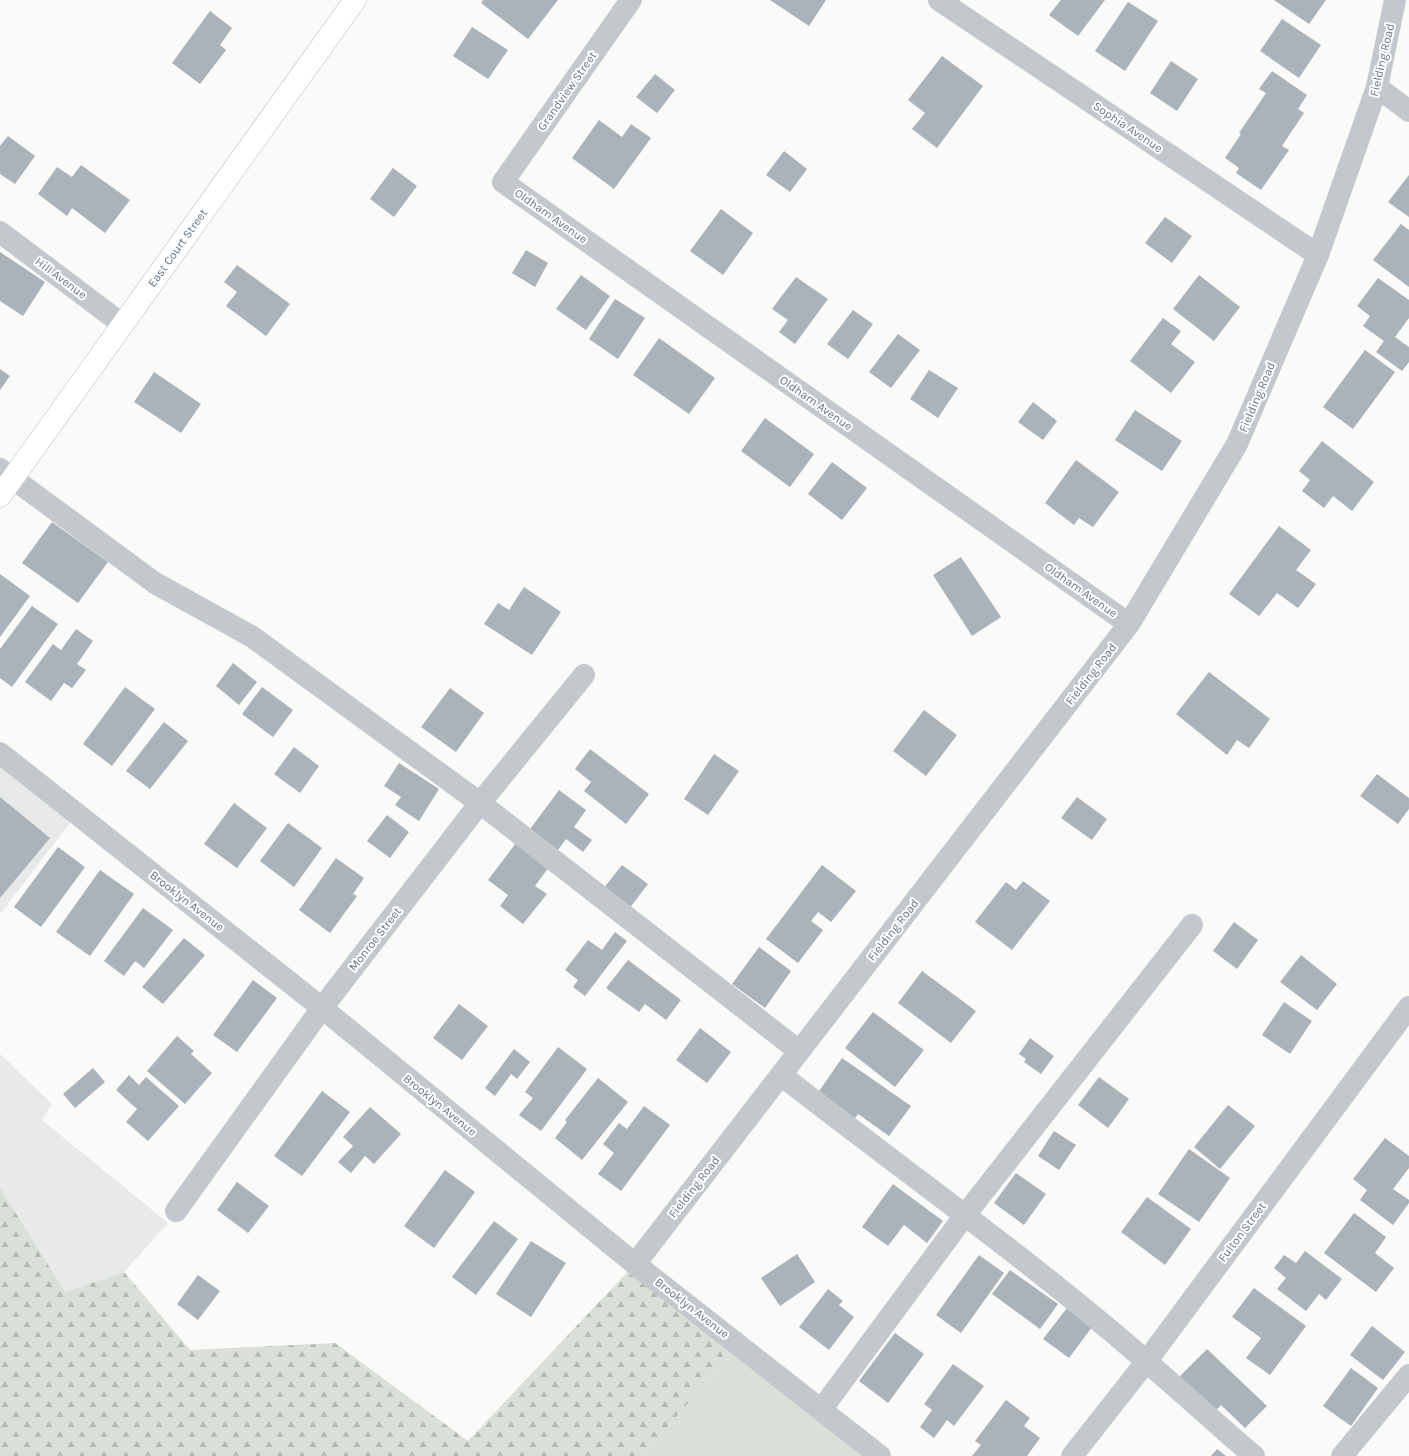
<svg xmlns="http://www.w3.org/2000/svg" width="1409" height="1456" font-family="Karla,sans-serif">
<style>
.built{fill:#e8e9e9}
.grass{fill:#dadfd7}
.forest{fill:url(#forest-firs)}
.building{fill:#aab3b9}
.lines{fill:none;stroke-linecap:round;stroke-linejoin:round}
.major-casing{stroke:#b5babe;stroke-width:23}
.minor{stroke:#c3c8cc;stroke-width:22}
.major{stroke:#fff;stroke-width:22}
.labels{text-anchor:middle;dominant-baseline:central;stroke-width:4;stroke-linejoin:round;paint-order:stroke}
.street-label{font-size:12px;fill:#657683;stroke:#fff}
</style>
<defs>
<pattern id="forest-firs" width="22" height="20" patternUnits="userSpaceOnUse"><rect width="22" height="20" fill="#dadfd7"/><path d="M5 1l3.5 6h-7zM16 11l3.5 6h-7z" fill="#b4b9b4"/></pattern>
</defs>
<rect width="100%" height="100%" fill="#fafaf8"/>
<g class="built">
<polygon points="0,753 77,814 0,914"/>
<polygon points="0,1054 52,1104 42,1120 168,1223 124,1272 65,1293 0,1188"/>
</g>
<polygon class="grass" points="739,1345 880,1456 642,1456"/>
<polygon class="forest" points="0,1188 65,1292 124,1272 190,1350 335,1343 468,1441 635,1264 739,1345 642,1456 0,1456"/>
<g class="building">
<polygon points="483,0 558,0 528,39 481,3"/>
<polygon points="770,0 826,0 809,26"/>
<polygon points="1061,0 1105,0 1078,36 1049,15"/>
<polygon points="1274,0 1326,0 1309,24"/>
<polygon points="1128,2 1158,21 1125,71 1095,51"/>
<polygon points="210,11 232,28 220,45 226,50 200,84 172,63"/>
<polygon points="1282,19 1321,45 1299,78 1260,51"/>
<polygon points="472,27 508,50 488,79 453,56"/>
<polygon points="942,56 983,86 937,148 912,129 925,113 908,100"/>
<polygon points="1171,61 1198,79 1177,111 1150,93"/>
<polygon points="1272,71 1307,95 1298,109 1304,113 1282,146 1289,150 1261,190 1236,173 1239,168 1225,158 1241,134 1239,133 1266,93 1259,89"/>
<polygon points="655,74 675,90 657,113 636,97"/>
<polygon points="599,120 622,137 631,124 651,138 614,189 572,158"/>
<polygon points="8,136 35,156 15,184 0,174 0,146"/>
<polygon points="784,151 807,169 790,192 766,175"/>
<polygon points="81,165 130,200 105,233 72,208 67,216 38,194 57,167 72,177"/>
<polygon points="393,168 417,186 394,217 370,199"/>
<polygon points="1409,175 1409,217 1388,202"/>
<polygon points="721,209 753,233 723,275 690,251"/>
<polygon points="1165,217 1192,236 1172,263 1145,243"/>
<polygon points="1401,224 1409,230 1409,287 1373,260"/>
<polygon points="526,250 548,263 535,287 512,273"/>
<polygon points="0,252 45,282 23,316 0,301"/>
<polygon points="237,265 290,304 266,336 226,306 237,292 224,282"/>
<polygon points="581,275 610,296 586,330 556,309"/>
<polygon points="1199,275 1240,307 1214,341 1173,309"/>
<polygon points="796,277 828,299 795,344 779,332 788,320 772,309"/>
<polygon points="1378,278 1409,300 1409,318 1395,337 1409,347 1409,362 1402,371 1376,352 1384,341 1363,326 1370,316 1357,306"/>
<polygon points="615,299 645,318 618,359 589,339"/>
<polygon points="853,310 873,324 848,359 827,344"/>
<polygon points="1163,318 1181,331 1171,344 1195,362 1171,393 1130,361"/>
<polygon points="898,334 920,350 891,388 869,372"/>
<polygon points="659,338 715,378 689,414 633,375"/>
<polygon points="1365,350 1395,372 1353,429 1323,407"/>
<polygon points="0,369 10,376 0,390"/>
<polygon points="929,370 958,388 938,418 910,399"/>
<polygon points="154,372 201,404 181,433 134,402"/>
<polygon points="1033,402 1057,421 1043,440 1018,422"/>
<polygon points="1135,410 1182,441 1162,471 1115,440"/>
<polygon points="765,418 814,454 790,487 741,451"/>
<polygon points="1322,441 1374,482 1352,511 1333,496 1324,508 1302,491 1310,480 1299,471"/>
<polygon points="1076,460 1119,492 1093,527 1079,518 1074,525 1045,503"/>
<polygon points="832,462 867,488 842,520 808,494"/>
<polygon points="52,522 108,562 78,603 22,563"/>
<polygon points="1279,526 1311,550 1296,570 1316,584 1298,608 1277,593 1259,616 1229,594"/>
<polygon points="961,557 1001,617 972,636 933,575"/>
<polygon points="0,574 30,596 0,637"/>
<polygon points="524,587 561,612 532,655 484,624 498,603 509,610"/>
<polygon points="32,606 58,624 12,687 0,678 0,649"/>
<polygon points="76,629 93,641 77,664 86,670 72,688 64,683 51,701 25,682 53,644 61,650"/>
<polygon points="233,663 257,682 239,705 216,686"/>
<polygon points="1209,672 1270,719 1249,748 1237,740 1227,755 1176,714"/>
<polygon points="125,687 155,709 112,766 83,744"/>
<polygon points="262,687 293,710 273,737 242,714"/>
<polygon points="450,688 484,713 456,752 421,727"/>
<polygon points="924,710 957,735 926,776 893,751"/>
<polygon points="164,722 188,741 150,789 126,771"/>
<polygon points="294,747 319,766 300,793 274,774"/>
<polygon points="590,749 649,794 626,824 584,791 591,782 575,769"/>
<polygon points="714,754 739,771 708,815 684,799"/>
<polygon points="399,763 439,789 419,821 395,805 401,797 384,786"/>
<polygon points="1377,774 1409,798 1409,809 1398,824 1360,796"/>
<polygon points="559,790 586,810 574,827 592,840 583,852 566,839 553,857 525,836"/>
<polygon points="0,797 50,838 0,898"/>
<polygon points="1077,797 1107,819 1092,840 1061,818"/>
<polygon points="234,803 267,828 237,868 204,844"/>
<polygon points="387,815 409,832 390,858 367,841"/>
<polygon points="288,823 322,848 294,887 260,861"/>
<polygon points="516,843 549,867 535,886 547,894 523,924 500,906 508,895 488,880"/>
<polygon points="58,847 85,867 41,927 14,907"/>
<polygon points="336,858 364,878 353,894 357,896 330,933 299,910"/>
<polygon points="622,865 648,884 629,909 603,889"/>
<polygon points="822,865 856,891 831,922 818,912 811,921 823,930 798,963 766,939"/>
<polygon points="100,870 134,894 90,956 56,932"/>
<polygon points="1023,881 1050,901 1012,950 975,922 1006,882 1016,890"/>
<polygon points="143,908 173,930 144,968 135,961 124,976 104,961"/>
<polygon points="1234,922 1258,940 1237,969 1213,951"/>
<polygon points="615,932 627,941 585,996 573,987 578,980 565,970 588,940 602,950"/>
<polygon points="184,938 205,955 163,1004 142,987"/>
<polygon points="759,947 791,971 765,1008 732,984"/>
<polygon points="1301,955 1337,984 1317,1010 1280,982"/>
<polygon points="628,960 681,1000 666,1020 645,1004 639,1012 606,988"/>
<polygon points="922,971 976,1011 951,1043 898,1003"/>
<polygon points="253,980 277,998 237,1052 213,1035"/>
<polygon points="1284,1002 1312,1021 1290,1054 1262,1035"/>
<polygon points="459,1004 488,1026 462,1060 433,1038"/>
<polygon points="873,1012 924,1050 895,1087 845,1048"/>
<polygon points="700,1028 731,1052 707,1083 676,1060"/>
<polygon points="177,1036 194,1051 191,1054 212,1073 185,1104 147,1071"/>
<polygon points="1030,1038 1054,1056 1041,1074 1024,1062 1026,1059 1019,1054"/>
<polygon points="558,1047 587,1069 541,1131 519,1115 533,1098 525,1092"/>
<polygon points="514,1049 530,1062 517,1079 511,1074 495,1096 485,1088"/>
<polygon points="842,1058 911,1106 889,1136 858,1114 852,1123 815,1097"/>
<polygon points="93,1068 105,1082 75,1108 63,1094"/>
<polygon points="129,1075 139,1085 146,1077 179,1106 148,1141 126,1122 137,1109 116,1090"/>
<polygon points="1099,1077 1129,1099 1108,1128 1078,1105"/>
<polygon points="598,1078 628,1102 582,1160 555,1138 567,1122 565,1120"/>
<polygon points="322,1091 350,1112 302,1176 274,1156"/>
<polygon points="1228,1105 1255,1126 1220,1169 1194,1147"/>
<polygon points="644,1106 670,1125 621,1191 598,1174 614,1153 603,1144 619,1123 627,1129"/>
<polygon points="370,1107 401,1134 374,1164 365,1156 351,1173 338,1162 353,1146 343,1137"/>
<polygon points="1054,1131 1076,1145 1059,1170 1038,1156"/>
<polygon points="1385,1138 1409,1156 1409,1168 1393,1189 1409,1200 1409,1203 1393,1225 1360,1200 1367,1190 1353,1179"/>
<polygon points="1189,1149 1230,1178 1199,1222 1158,1194"/>
<polygon points="445,1170 475,1192 434,1248 404,1226"/>
<polygon points="1016,1173 1046,1194 1024,1225 994,1203"/>
<polygon points="237,1182 269,1206 248,1233 217,1210"/>
<polygon points="893,1184 943,1221 927,1243 904,1225 888,1246 862,1227"/>
<polygon points="1147,1197 1191,1229 1165,1265 1121,1232"/>
<polygon points="1354,1213 1386,1237 1375,1253 1394,1268 1376,1292 1324,1253"/>
<polygon points="494,1221 518,1239 476,1295 452,1277"/>
<polygon points="531,1241 566,1263 531,1317 496,1294"/>
<polygon points="1305,1251 1342,1279 1326,1300 1319,1294 1306,1311 1277,1289 1286,1278 1274,1268 1284,1255 1296,1263"/>
<polygon points="797,1254 815,1282 780,1306 761,1278"/>
<polygon points="979,1255 1004,1273 961,1333 936,1315"/>
<polygon points="1010,1270 1058,1304 1040,1329 992,1294"/>
<polygon points="198,1275 220,1291 198,1320 177,1304"/>
<polygon points="1254,1288 1306,1326 1270,1375 1246,1358 1261,1338 1232,1317"/>
<polygon points="828,1289 843,1301 839,1305 854,1317 829,1350 799,1327"/>
<polygon points="1067,1308 1092,1327 1069,1358 1043,1339"/>
<polygon points="1372,1326 1405,1352 1383,1380 1350,1355"/>
<polygon points="895,1333 924,1354 888,1403 859,1381"/>
<polygon points="1207,1349 1267,1406 1245,1428 1221,1405 1212,1414 1176,1380"/>
<polygon points="953,1364 984,1386 954,1426 947,1420 934,1438 920,1427 932,1410 924,1404"/>
<polygon points="1351,1368 1378,1388 1351,1426 1323,1406"/>
<polygon points="1006,1400 1030,1418 1024,1426 1040,1438 1027,1456 972,1456 981,1445 975,1441"/>
<polygon points="1217,1449 1226,1456 1211,1456"/>
</g>
<g class="lines">
<defs>
<g id="major">
<path id="s1" d="M0 496 355 0"/>
</g>
</defs>
<use href="#major" class="major-casing"/>
<g class="minor">
<polyline points="631,0 503,182 1129,624"/>
<polyline points="939,0 1318,255"/>
<polyline points="1377,87 1409,111"/>
<polyline points="0,232 122,324"/>
<polyline points="0,469 155,583 251,636 480,803 799,1051"/>
<polyline points="0,753 322,1008 635,1264 880,1456"/>
<path d="M781 1075C891 1161 1005 1242 1111 1331 1160 1372 1206 1415 1254 1456"/>
<polyline points="176,1211 322,1008 480,803 584,675"/>
<polyline points="635,1264 1129,624 1237,444 1318,255 1377,87 1395,0"/>
<polyline points="821,1410 965,1215 1192,925"/>
<polyline points="1072,1456 1146,1362 1409,1007"/>
<polyline points="1342,1456 1409,1375"/>
</g>
<use href="#major" class="major"/>
</g>
<g class="labels">
<g class="street-label">
<text transform="translate(1382 60) rotate(-77)">Fielding Road</text>
<text transform="translate(567 91) rotate(-55)">Grandview Street</text>
<text transform="translate(1128 127) rotate(34)">Sophia Avenue</text>
<text transform="translate(551 216) rotate(35)">Oldham Avenue</text>
<text stroke="none"><textPath href="#s1" startOffset="305">East Court Street</textPath></text>
<text transform="translate(61 278) rotate(37)">Hill Avenue</text>
<text transform="translate(1257 397) rotate(-67)">Fielding Road</text>
<text transform="translate(816 403) rotate(35)">Oldham Avenue</text>
<text transform="translate(1081 590) rotate(35)">Oldham Avenue</text>
<text transform="translate(1091 674) rotate(-52)">Fielding Road</text>
<text transform="translate(187 901) rotate(38)">Brooklyn Avenue</text>
<text transform="translate(893 930) rotate(-52)">Fielding Road</text>
<text transform="translate(375 939) rotate(-52)">Monroe Street</text>
<text transform="translate(440 1105) rotate(39)">Brooklyn Avenue</text>
<text transform="translate(694 1187) rotate(-52)">Fielding Road</text>
<text transform="translate(1242 1232) rotate(-53)">Fulton Street</text>
<text transform="translate(692 1308) rotate(38)">Brooklyn Avenue</text>
</g>
</g>
</svg>
